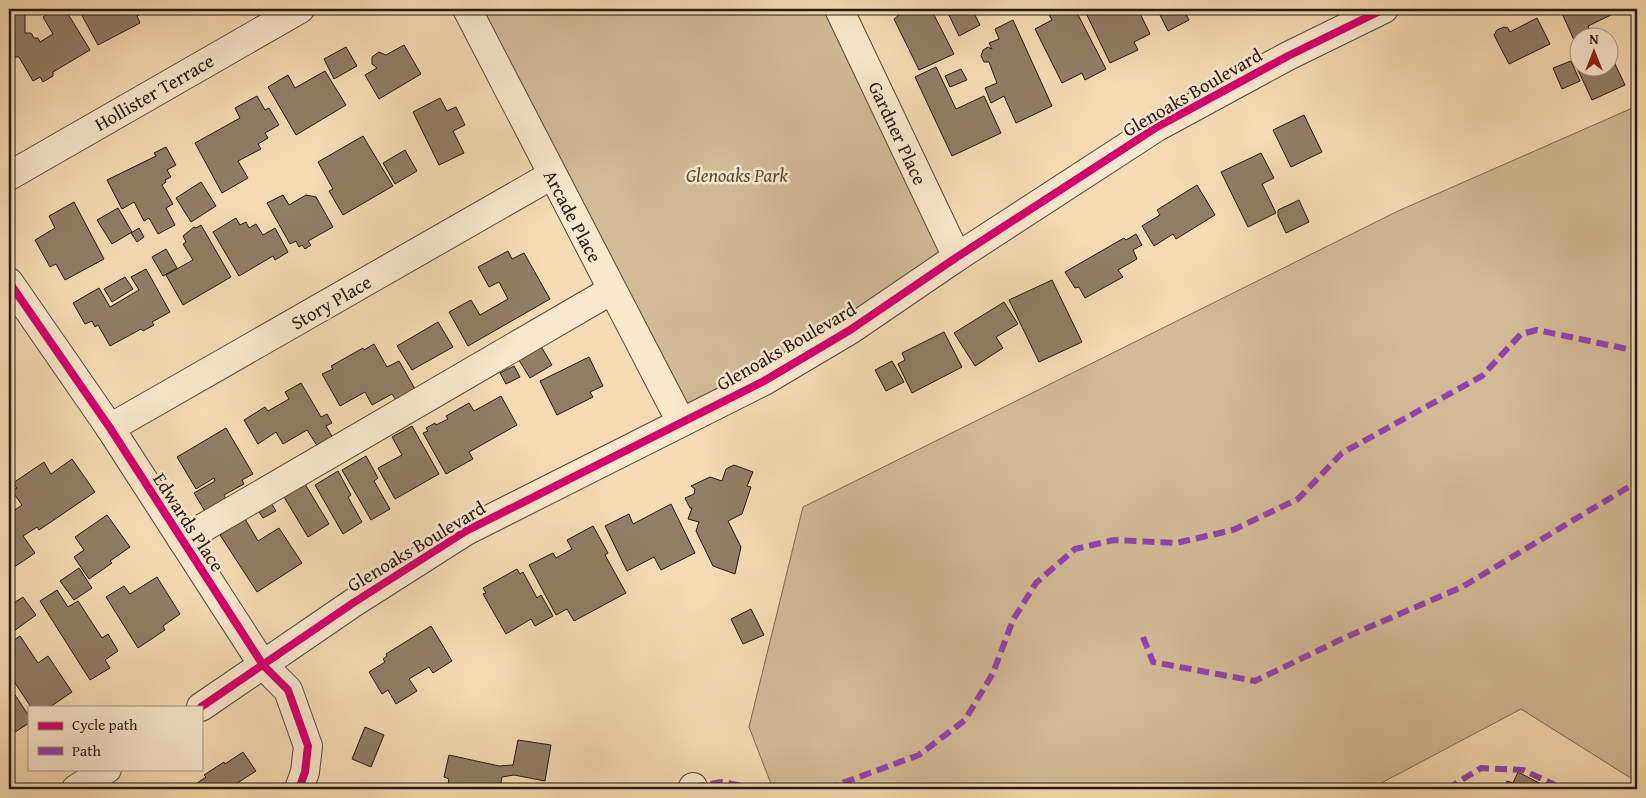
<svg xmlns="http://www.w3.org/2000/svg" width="1646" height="798" font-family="'Gentium Book Plus',serif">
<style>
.green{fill:#d1ba96;stroke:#7b6a54}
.building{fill:#917e65;stroke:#251a13}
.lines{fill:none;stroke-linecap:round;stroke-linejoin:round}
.minor-casing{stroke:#594a3a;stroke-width:30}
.minor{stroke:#f8e8cc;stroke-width:28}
.quiet{stroke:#8e44ad;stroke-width:6;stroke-dasharray:12 6;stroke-linecap:butt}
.cycleway-casing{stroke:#f8e8cc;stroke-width:11}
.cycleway{stroke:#d6006c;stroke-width:8}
.labels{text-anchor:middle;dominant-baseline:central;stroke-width:5;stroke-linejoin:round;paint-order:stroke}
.street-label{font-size:19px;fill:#251a13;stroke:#f8e8cc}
.park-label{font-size:19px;font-style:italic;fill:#594a3a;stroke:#f8e8cc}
</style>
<rect width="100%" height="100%" fill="#f4dbb1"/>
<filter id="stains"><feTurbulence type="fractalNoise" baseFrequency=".004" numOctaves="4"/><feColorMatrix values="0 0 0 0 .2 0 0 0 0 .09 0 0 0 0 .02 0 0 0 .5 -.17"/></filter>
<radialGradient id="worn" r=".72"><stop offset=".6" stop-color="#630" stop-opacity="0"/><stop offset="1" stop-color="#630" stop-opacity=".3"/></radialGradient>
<g class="green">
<polygon points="467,9 839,9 957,257 681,422"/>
<polygon points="1637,106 1637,782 1521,709 1370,789 773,789 749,727 803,507 1398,211"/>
</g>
<g class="building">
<polygon points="9,9 25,9 25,33 31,33 34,38 38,38 40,42 53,34 43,17 56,9 65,9 90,50 53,72 53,76 43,82 40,77 33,81 19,57 9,57"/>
<polygon points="82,9 148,9 148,10 137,16 140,23 98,45 79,10"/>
<polygon points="895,9 931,9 954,54 919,70 894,19 898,16"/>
<polygon points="946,9 972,9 980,25 959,36"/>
<polygon points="1046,9 1075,9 1106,69 1085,80 1082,73 1062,83 1035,29 1052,20"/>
<polygon points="1084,9 1138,9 1150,34 1134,42 1138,50 1110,63"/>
<polygon points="1157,9 1183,9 1189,20 1168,31"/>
<polygon points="1560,9 1611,9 1613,14 1588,26 1593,38 1578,38 1578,49"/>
<polygon points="1537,18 1550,44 1509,64 1494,35 1497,30 1504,27 1508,28 1510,32"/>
<polygon points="1013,20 1052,106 1016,123 1004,96 991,103 985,88 997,83 989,62 984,62 981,56 983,50 988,47 992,49 989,43 999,39 995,29"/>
<polygon points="404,45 421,74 379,99 365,75 377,68 372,64 372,57 379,52 386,55"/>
<polygon points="346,47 357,66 334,79 324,59"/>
<polygon points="1613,60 1625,85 1592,100 1577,68 1608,68 1608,62"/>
<polygon points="1571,61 1580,81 1562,89 1553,68"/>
<polygon points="936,67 956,109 984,96 1001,133 952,156 915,77"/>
<polygon points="961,69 967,80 950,87 945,76"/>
<polygon points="325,71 346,105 296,135 268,87 288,75 295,88"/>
<polygon points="257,96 265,110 269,108 279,125 265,133 268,138 258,144 261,149 238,161 248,178 222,193 195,143 240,118 235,108"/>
<polygon points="440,98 447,111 456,107 465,125 453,131 464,153 439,165 413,112"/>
<polygon points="1304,115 1322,152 1291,167 1273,130"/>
<polygon points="363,136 393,186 343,215 329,191 333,189 318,162"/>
<polygon points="166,147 176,165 167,170 171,177 165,180 166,182 162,185 173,204 166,208 175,225 158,234 149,218 144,221 134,202 122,209 107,180 156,156 154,153"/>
<polygon points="405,150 417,171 395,184 383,163"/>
<polygon points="1261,153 1274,178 1262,184 1276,213 1248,227 1221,172"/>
<polygon points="201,182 216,206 191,222 176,198"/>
<polygon points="1197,185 1215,215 1176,239 1173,234 1154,246 1142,226 1160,215 1157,210"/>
<polygon points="283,195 289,205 306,195 316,197 333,227 308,241 311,245 305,249 302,245 299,247 296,241 290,244 267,203"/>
<polygon points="1299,200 1309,222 1286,233 1278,216 1278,210"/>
<polygon points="74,202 104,259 65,280 56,264 50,267 35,240 55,228 49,216"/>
<polygon points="118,208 132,232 112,244 97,220"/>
<polygon points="236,218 240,225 246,222 249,228 256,224 263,235 275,228 288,252 275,260 273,256 239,276 213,232"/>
<polygon points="201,225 231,277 183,305 166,275 193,260 183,244 186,242 183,236 194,227 196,228"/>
<polygon points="139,228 144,237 137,242 131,233"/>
<polygon points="1136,234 1142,245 1133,250 1137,259 1118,270 1123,277 1085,298 1079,287 1075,288 1065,272 1124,238 1126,240"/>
<polygon points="166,249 177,268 163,276 152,257"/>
<polygon points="508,251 512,259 524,253 550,299 468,346 449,312 471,300 480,315 508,299 499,282 489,287 478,267"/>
<polygon points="146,269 170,312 152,322 154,325 143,331 141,329 110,346 98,325 95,327 92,321 85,324 73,303 99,288 110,307 139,290 131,277"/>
<polygon points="125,277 133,289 112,302 104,289"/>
<polygon points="1052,280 1082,342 1039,362 1009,300"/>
<polygon points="1004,302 1018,324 996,337 1003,348 975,366 954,333"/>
<polygon points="438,322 453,347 412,370 397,346"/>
<polygon points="944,332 962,367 912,393 898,364 905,360 902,353"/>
<polygon points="539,343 552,365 530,378 517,357"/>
<polygon points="374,344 387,367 399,361 415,389 396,400 392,394 372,405 365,392 340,406 322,374 333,369 331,366 363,348 364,350"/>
<polygon points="589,357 603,386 590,392 593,397 557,415 540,381"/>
<polygon points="892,361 904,382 886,391 875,370"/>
<polygon points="514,366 520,377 506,384 500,373"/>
<polygon points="301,383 321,417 327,414 332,423 326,426 333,438 318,447 307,430 283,444 276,432 258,444 244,420 265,407 268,411 289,399 285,392"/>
<polygon points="501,396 517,425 469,452 473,459 446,474 423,433 428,431 426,428 435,423 436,425 448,419 446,416 469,403 474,411"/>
<polygon points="412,426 439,474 395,499 378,468 402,455 392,437"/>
<polygon points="226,428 253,474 242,480 244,484 224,495 227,501 206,513 194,493 215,481 214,478 196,489 177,457"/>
<polygon points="366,456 378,478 374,481 390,509 371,520 342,470"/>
<polygon points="72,459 95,492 39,530 37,527 23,536 35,553 10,570 9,523 13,520 9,514 22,505 12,491 17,488 13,483 44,462 51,474"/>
<polygon points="734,465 753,472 747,486 751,487 742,514 728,521 741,547 735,574 713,566 696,531 699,522 688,519 692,508 690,508 685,498 694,494 695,489 691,486 710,477 722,481 726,469"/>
<polygon points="338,471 351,495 348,497 362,522 343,534 315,485"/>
<polygon points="302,479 329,524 308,537 281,492"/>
<polygon points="270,501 276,511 263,518 257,509"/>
<polygon points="671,504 695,553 661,570 654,557 627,571 605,526 629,514 633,524"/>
<polygon points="107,515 130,547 110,561 112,563 89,579 74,557 84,550 75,537"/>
<polygon points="245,519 258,541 279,528 302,563 257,592 220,535"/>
<polygon points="593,526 608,553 605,555 626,593 574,621 567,609 556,615 529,565 553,553 556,558 572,549 567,540"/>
<polygon points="79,568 92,588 74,600 60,581"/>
<polygon points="517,569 520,574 523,572 537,598 541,595 553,616 535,626 531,619 506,634 483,594 486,593 483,588"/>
<polygon points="157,577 180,614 163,626 165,630 138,648 106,597 124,586 130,594"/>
<polygon points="57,590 68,607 78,601 102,638 108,634 118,651 105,660 110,668 90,680 40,601"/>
<polygon points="23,597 36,615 14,631 9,624 9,606"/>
<polygon points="751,609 764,635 743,644 731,619"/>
<polygon points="431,626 452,661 433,673 429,667 409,679 417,691 396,704 388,690 382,694 369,672 385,662 383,659 387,656 386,654"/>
<polygon points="20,636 38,663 48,656 72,692 50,707 31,707 9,674 9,643"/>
<polygon points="9,686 29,716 29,723 9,736"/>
<polygon points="365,727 384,735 371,767 352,759"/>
<polygon points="518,740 551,745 545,781 514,775 502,777 500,789 447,789 449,779 444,777 449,755 499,766 513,765"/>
<polygon points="243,752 256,771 228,789 191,789 190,788 206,777 204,775 224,762 225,764"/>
<polygon points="1518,772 1541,784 1539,789 1503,789 1507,781 1513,783"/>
</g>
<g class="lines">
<defs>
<g id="minor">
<polyline points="467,9 681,422"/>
<polyline points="839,9 957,257"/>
<polyline points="9,176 300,9"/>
<polyline points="9,282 110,428 263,665 288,690 308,746 305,772 299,789"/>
<polyline points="110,428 552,175"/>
<polyline points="182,540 612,290"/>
<polyline points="201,707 353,603 466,531 764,381 850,330 957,257 1157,127 1288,56 1384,9"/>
<polyline points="76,789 107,769"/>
<polyline points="692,789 693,787"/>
</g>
</defs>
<use href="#minor" class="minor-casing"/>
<use href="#minor" class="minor"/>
<g class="quiet">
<polyline points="1143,637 1153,662 1255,681 1344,638 1462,587 1637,482"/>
<polyline points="693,787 721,782 761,789"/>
<polyline points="826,789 919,755 965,720 993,673 1013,620 1036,583 1075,549 1114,540 1176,543 1233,530 1298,499 1342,453 1482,376 1521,334 1537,330 1637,351"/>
<polyline points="1447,789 1481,768 1523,770 1553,784 1557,789"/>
</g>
<defs>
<g id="cycleway">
<polyline points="9,282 110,428 263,665 288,690 308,746 305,772 299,789"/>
<polyline points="201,707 353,603 466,531 764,381 850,330 957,257 1157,127 1288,56 1384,9"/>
</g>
</defs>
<use href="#cycleway" class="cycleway-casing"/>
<use href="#cycleway" class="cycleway"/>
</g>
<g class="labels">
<g class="street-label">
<text transform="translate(154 92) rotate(-30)">Hollister Terrace</text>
<text transform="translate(1192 92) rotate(-30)">Glenoaks Boulevard</text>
<text transform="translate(898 133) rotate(65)">Gardner Place</text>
<text transform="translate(573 216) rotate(62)">Arcade Place</text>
<text transform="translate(331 302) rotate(-30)">Story Place</text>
<text transform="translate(786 346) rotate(-30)">Glenoaks Boulevard</text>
<text transform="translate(189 522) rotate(57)">Edwards Place</text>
<text transform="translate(416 546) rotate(-31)">Glenoaks Boulevard</text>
</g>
<g class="park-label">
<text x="737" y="175">Glenoaks Park</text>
</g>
</g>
<rect width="1646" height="798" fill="none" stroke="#f4dbb1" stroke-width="30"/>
<rect x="10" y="10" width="1626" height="778" fill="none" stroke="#251a13" stroke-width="2.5"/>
<rect x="15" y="15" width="1616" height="768" fill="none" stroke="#251a13"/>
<rect x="28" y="706" width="175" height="65" fill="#f8e8cc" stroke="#a49682"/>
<rect x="38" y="722" width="25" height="8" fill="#d6006c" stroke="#a49682"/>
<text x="72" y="730" font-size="15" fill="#251a13">Cycle path</text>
<rect x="38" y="747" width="25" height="8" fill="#8e44ad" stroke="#a49682"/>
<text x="72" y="756" font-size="15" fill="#251a13">Path</text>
<g transform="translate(1594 52)"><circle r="24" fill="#f8e8cc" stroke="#a49682"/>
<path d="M0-4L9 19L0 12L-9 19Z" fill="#8f2418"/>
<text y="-8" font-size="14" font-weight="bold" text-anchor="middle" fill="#251a13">N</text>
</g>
<rect width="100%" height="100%" filter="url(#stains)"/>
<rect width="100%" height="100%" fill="url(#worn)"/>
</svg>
